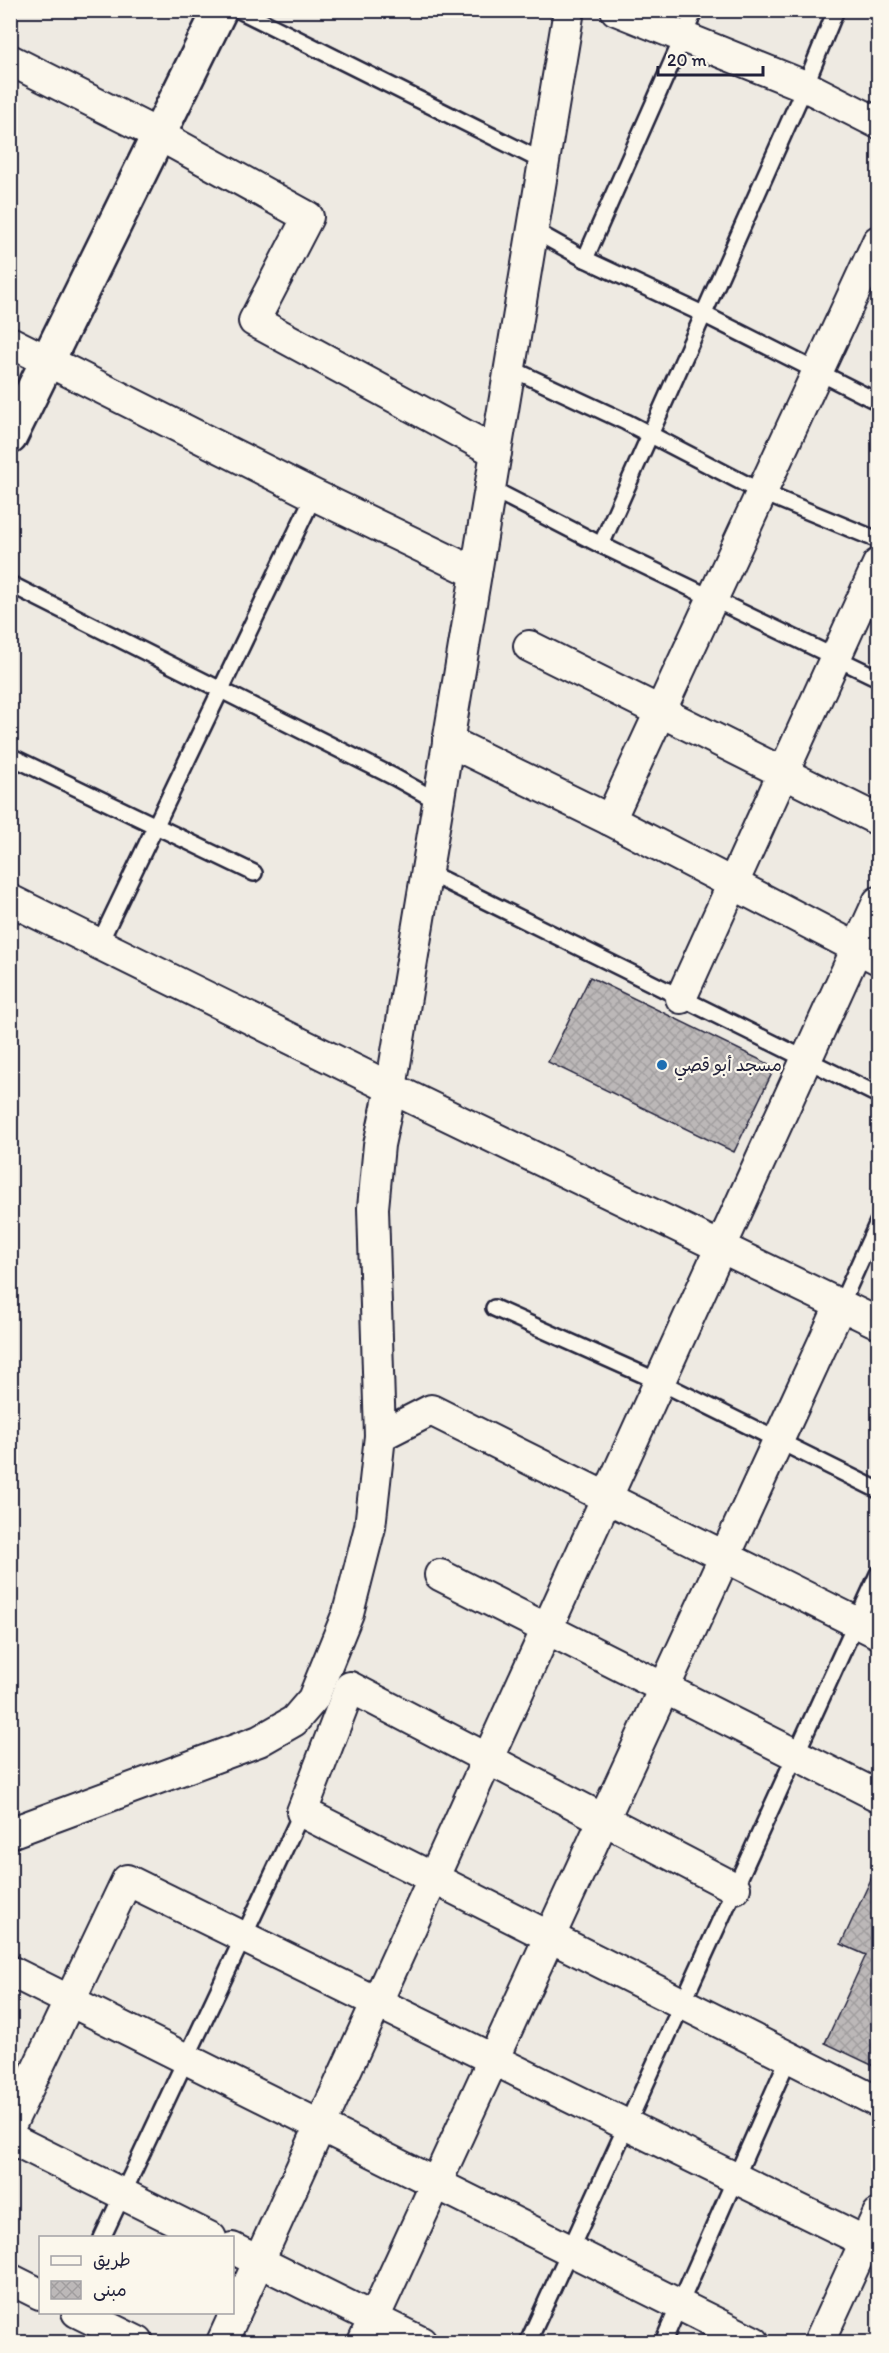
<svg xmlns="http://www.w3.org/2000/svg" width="889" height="2353" font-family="Itim,'Playpen Sans Arabic',sans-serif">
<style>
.building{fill:url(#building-cross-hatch);stroke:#22223b;stroke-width:1.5}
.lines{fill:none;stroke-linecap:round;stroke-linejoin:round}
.lane-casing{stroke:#22223b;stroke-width:20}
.street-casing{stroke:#22223b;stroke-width:34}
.secondary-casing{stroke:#22223b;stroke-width:38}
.lane{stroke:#fbf7ec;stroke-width:15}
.street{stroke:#fbf7ec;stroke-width:30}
.secondary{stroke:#fbf7ec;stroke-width:33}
.poi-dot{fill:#1f6fb2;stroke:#fbf7ec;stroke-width:2}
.labels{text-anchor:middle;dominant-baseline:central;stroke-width:4.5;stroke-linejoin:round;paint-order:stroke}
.poi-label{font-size:18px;fill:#22223b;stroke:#fbf7ec;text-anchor:start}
</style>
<defs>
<pattern id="building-cross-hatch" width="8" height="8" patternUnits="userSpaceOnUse" patternTransform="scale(1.5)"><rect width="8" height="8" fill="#bcb8b8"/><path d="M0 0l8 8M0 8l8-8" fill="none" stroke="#a19e9f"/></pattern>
</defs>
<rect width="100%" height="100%" fill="#eeeae2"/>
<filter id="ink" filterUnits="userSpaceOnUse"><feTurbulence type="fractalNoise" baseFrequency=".0167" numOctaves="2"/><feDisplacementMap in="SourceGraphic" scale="12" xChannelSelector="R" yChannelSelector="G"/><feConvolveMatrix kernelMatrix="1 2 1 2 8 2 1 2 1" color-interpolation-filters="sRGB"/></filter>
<g filter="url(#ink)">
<g class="building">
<polygon points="590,977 775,1067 734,1152 548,1062"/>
<polygon points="878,1864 878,2068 825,2043 866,1955 841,1944"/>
</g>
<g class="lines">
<defs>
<g id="lane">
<polyline points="239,10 544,162"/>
<polyline points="533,230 585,259 703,314 878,402"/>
<polyline points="585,259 695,10"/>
<polyline points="510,368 626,422 761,492 878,540"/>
<polyline points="490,488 601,545 878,678"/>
<polyline points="601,545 805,86 836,10"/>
<polyline points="10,584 394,777 439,802"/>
<polyline points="10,756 254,873"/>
<polyline points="427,872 878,1095"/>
<polyline points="99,944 314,495"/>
<polyline points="841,1304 878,1222"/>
<polyline points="494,1308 660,1382 878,1490"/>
<polyline points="102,2238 302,1812"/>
<polyline points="528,2342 878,1574"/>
<polyline points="663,2342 789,2057"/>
</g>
<g id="street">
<polyline points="616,10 805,86 878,123"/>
<polyline points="10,60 159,135 308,217 254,321 496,452"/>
<polyline points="10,342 314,495 476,573"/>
<polyline points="529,646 878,820"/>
<polyline points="448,741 610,820 878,959"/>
<polyline points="610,820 878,241"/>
<polyline points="10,900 391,1088 878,1323"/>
<polyline points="681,998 878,564"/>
<polyline points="380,1436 431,1410 878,1633"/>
<polyline points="440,1575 878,1796"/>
<polyline points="10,1833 259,1741 294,1721 313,1699 348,1613 370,1527 380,1436 373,1208 379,1145 391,1088 569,10"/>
<polyline points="735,1888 350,1687 302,1812 878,2102"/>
<polyline points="10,1971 754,2342"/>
<polyline points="10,2126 127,1880 878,2248"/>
<polyline points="10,2138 211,2238"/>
<polyline points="232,2248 421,2342"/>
<polyline points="10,2279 40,2294"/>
<polyline points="77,2312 138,2342"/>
<polyline points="222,2342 878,902"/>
<polyline points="363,2342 841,1304"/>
<polyline points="819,2342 878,2214"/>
</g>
<polyline id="secondary" points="10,437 220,10"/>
</defs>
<use href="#lane" class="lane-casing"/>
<use href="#street" class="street-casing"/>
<use href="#secondary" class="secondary-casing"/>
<use href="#lane" class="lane"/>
<use href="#street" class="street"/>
<use href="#secondary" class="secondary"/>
</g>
</g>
<circle class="poi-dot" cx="662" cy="1065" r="6"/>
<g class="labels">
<g class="poi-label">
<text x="674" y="1065">مسجد أبو قصي</text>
</g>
</g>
<rect width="889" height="2353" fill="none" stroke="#fbf7ec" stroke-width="36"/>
<rect x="18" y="18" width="853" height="2317" fill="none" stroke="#22223b" stroke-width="2" filter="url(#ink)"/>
<rect x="39" y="2236" width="195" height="78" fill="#fbf7ec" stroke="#a4a2a5" stroke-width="1.5"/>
<rect x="51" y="2256" width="30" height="9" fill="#fbf7ec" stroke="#a4a2a5" stroke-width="1.5"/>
<text x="93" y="2266" font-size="18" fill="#22223b">طريق</text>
<rect x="51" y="2281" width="30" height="18" fill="url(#building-cross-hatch)" stroke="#a4a2a5" stroke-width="1.5"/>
<text x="93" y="2296" font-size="18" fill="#22223b">مبنى</text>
<path d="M658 66v9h105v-9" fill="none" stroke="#22223b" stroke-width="3"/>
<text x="667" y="66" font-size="18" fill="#22223b" stroke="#fbf7ec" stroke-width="4.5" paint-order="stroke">20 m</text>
</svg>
